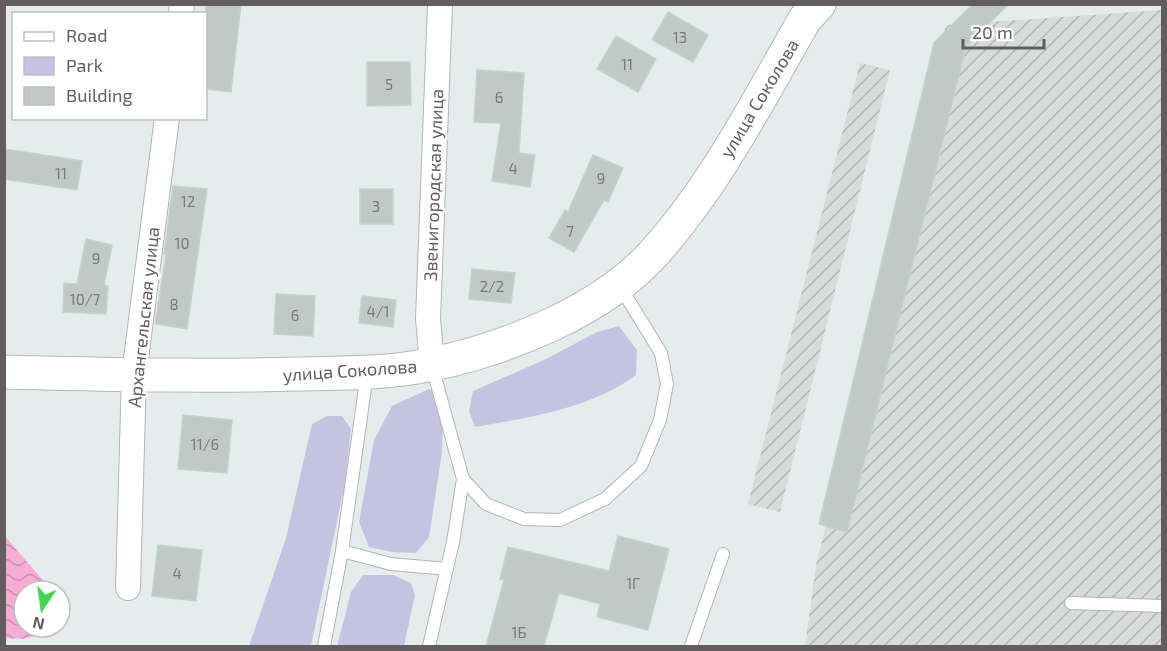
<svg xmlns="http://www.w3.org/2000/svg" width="1167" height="651" font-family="'Exo 2',sans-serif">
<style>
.industrial{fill:url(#industrial-furrows)}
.green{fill:#c4c4e2}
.water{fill:url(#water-waves)}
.building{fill:#c1c9c7;stroke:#c4d2cd;stroke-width:1.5}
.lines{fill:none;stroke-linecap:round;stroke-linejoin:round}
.service-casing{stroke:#b8b2b5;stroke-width:14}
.minor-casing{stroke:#b8b2b5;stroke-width:26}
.secondary-casing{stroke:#bbb4b7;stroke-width:35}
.service{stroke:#fff;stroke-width:12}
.minor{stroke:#fff;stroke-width:24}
.secondary{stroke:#fff;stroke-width:33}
.labels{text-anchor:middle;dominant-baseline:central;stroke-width:5;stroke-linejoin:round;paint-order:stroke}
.number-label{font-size:15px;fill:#7b787a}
.street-label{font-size:18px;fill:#645d60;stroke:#fff}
</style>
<defs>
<pattern id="industrial-furrows" width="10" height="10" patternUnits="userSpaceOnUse" patternTransform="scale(1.5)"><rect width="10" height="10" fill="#d7dcdb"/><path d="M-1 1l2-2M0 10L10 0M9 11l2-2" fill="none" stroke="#b2b6b5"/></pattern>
<pattern id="water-waves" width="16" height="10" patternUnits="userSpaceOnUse" patternTransform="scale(1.5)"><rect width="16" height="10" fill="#f6acd5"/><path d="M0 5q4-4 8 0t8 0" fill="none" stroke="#cb8fb0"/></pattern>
</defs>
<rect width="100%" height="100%" fill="#e5edec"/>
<g class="industrial">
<polygon points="1162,10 1162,646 805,646 816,566 946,25"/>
<polygon points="860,63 890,70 780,512 748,504"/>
</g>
<g class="green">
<path d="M619 326 637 350 636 375C592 408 529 418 475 427L469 411 473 391 544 360 597 332Z"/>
<polygon points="429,389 443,398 442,452 429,537 416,553 392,552 369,547 359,522 374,440 392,406"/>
<polygon points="327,416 342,416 351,429 345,483 311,646 249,646 286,538 312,424"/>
<polygon points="363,575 393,575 411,583 415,595 404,646 337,646 351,592"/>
</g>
<polygon class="water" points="5,536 52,591 24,591 24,627 60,627 60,600 62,629 23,639 5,638"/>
<g class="building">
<polygon points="206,4 241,4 231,92 206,89"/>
<polygon points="973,4 1009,4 966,46 847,532 819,524 934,43"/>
<polygon points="668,12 708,35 693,62 652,40"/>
<polygon points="616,36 656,59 638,92 597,69"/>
<polygon points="367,62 410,62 411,105 367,106"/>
<polygon points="477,70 524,73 519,153 535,155 530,187 492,181 501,123 474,122"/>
<polygon points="4,149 82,161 77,190 4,179"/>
<polygon points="593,155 623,168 608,202 604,200 574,252 549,238 565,210 568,212"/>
<polygon points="173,186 207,189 187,329 155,324 166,255 164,254"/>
<rect x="360" y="189" width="33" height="35"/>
<polygon points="86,239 112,245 104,285 108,286 106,314 63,312 64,283 77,284"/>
<polygon points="472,269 515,273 511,303 469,299"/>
<polygon points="276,294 315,296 313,336 274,334"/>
<polygon points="362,296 396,300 393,327 359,323"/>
<polygon points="183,415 232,420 227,473 178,469"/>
<polygon points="618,536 669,549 648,630 597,617 600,604 559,593 544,646 486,646 504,580 500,579 508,547 609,571"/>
<polygon points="158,545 202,550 196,601 152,596"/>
</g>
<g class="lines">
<defs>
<g id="service">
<polyline points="463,479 486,504 524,519 560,520 605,499 641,466 660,420 667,384 661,353 619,285"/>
<polyline points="342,551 391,564 447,569"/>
<polyline points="1071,603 1162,606"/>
<polyline points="324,646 342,551 367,374"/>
<polyline points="429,646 453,542 463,479 432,366"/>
<polyline points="691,646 723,554"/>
</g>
<g id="minor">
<polyline points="181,14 182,4"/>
<polyline points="432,364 428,319 440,4"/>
<polyline points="128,588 134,374 167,118"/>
</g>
<path id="secondary" d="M4 372C101 374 197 377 294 374 340 373 388 374 433 364 508 348 602 311 654 253 716 184 759 99 805 19L819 4"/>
</defs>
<use href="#service" class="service-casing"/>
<use href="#minor" class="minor-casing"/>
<use href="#secondary" class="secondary-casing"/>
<use href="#service" class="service"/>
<use href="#minor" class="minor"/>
<use href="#secondary" class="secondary"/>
</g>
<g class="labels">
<g class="number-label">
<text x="680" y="37">13</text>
<text x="627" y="64">11</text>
<text x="389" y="84">5</text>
<text x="499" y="97">6</text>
<text x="513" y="168">4</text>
<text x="61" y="173">11</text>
<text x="601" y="178">9</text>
<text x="188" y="201">12</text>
<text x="376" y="206">3</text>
<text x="570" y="231">7</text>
<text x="182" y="243">10</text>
<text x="96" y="258">9</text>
<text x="492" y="286">2/2</text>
<text x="85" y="299">10/7</text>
<text x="174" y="304">8</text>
<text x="378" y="311">4/1</text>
<text x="295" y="315">6</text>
<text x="205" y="444">11/6</text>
<text x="177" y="573">4</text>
<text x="633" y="583">1Г</text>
<text x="519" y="632">1Б</text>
</g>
<g class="street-label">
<text transform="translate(759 98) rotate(-59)">улица Соколова</text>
<text transform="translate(433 185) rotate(-88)">Звенигородская улица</text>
<text transform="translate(143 317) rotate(-84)">Архангельская улица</text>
<text transform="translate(350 370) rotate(-4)">улица Соколова</text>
</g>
</g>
<rect width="1167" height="651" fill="none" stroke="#645d60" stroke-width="12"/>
<rect x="12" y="12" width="195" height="108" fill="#ffffff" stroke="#c1bebf" stroke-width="1.5"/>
<rect x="24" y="32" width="30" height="9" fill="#ffffff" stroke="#c1bebf" stroke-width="1.5"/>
<text x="66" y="42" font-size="18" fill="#645d60">Road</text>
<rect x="24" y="57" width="30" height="18" fill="#c4c4e2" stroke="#c1bebf" stroke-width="1.5"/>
<text x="66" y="72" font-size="18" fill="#645d60">Park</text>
<rect x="24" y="87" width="30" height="18" fill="#c1c9c7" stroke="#c1bebf" stroke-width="1.5"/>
<text x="66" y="102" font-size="18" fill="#645d60">Building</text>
<g transform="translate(42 609) rotate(193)"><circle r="28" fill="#ffffff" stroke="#c1bebf" stroke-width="1.5"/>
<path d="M0-4.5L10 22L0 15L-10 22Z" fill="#41d74f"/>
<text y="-9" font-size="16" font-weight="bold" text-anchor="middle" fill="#645d60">N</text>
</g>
<path d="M963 39v9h81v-9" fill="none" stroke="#645d60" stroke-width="3"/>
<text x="972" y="39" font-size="18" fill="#645d60" stroke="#ffffff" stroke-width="4.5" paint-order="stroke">20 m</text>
</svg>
